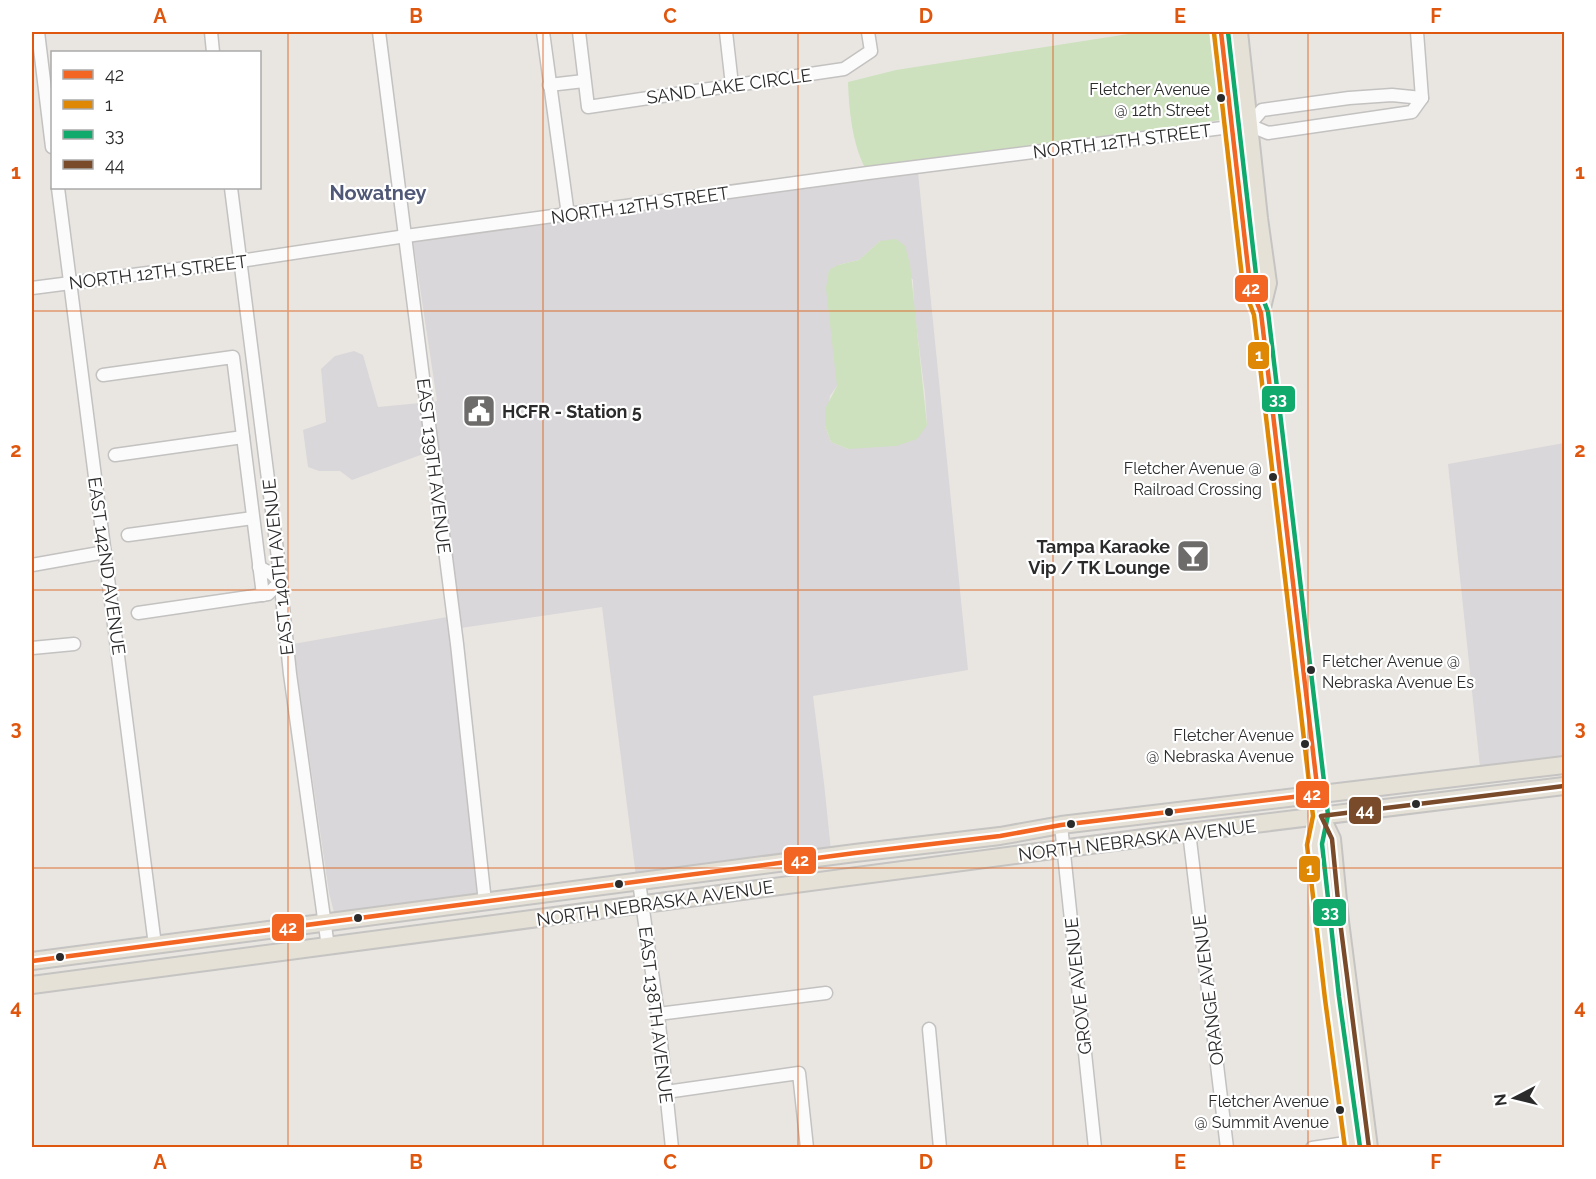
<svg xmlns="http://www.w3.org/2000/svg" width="1596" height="1179" font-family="Raleway,sans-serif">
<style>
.industrial{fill:#d9d7d9;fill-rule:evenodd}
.green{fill:#cee1be}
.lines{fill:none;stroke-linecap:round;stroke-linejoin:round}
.minor-casing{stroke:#c3c2c1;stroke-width:15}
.major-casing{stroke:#c5c4c2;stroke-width:20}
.minor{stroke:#fcfbfb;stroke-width:12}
.major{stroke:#e5e1d6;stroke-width:16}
.bus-1-casing{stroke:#fff;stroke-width:9}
.bus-2-casing{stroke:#fff;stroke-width:9}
.bus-3-casing{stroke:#fff;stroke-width:9}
.bus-4-casing{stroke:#fff;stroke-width:9}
.bus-1{stroke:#f26522;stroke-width:4.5}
.bus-2{stroke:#df8806;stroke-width:4.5}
.bus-3{stroke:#11aa6d;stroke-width:4.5}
.bus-4{stroke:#7a4b2a;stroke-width:4.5}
.grid{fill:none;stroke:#df570e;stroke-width:1.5;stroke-opacity:0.55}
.bus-dot{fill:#2b2b2b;stroke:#fff;stroke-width:2}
.labels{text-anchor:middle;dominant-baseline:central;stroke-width:4.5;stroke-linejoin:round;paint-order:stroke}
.bus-label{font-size:16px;fill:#2b2b2b;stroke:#fff;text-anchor:end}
.street-label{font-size:18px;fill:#2b2b2b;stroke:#fff}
.poi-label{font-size:18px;font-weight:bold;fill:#2b2b2b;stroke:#fff;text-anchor:start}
.neighbourhood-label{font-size:20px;font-weight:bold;fill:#505878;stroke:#fff}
.line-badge{stroke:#fff;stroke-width:2}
.badge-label{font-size:16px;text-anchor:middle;font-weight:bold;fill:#fff}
.neatline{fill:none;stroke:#df570e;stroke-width:2}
.grid-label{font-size:20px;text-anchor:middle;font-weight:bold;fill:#df570e}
</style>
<rect width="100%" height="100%" fill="#e9e6e2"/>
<g class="industrial">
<path d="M918 172 968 670 813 696 824 783 831 851 636 877 602 607 461 628 433 402 437 401 413 241ZM880 241 913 280 914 308 925 394 927 425 848 449 831 442 825 426 830 396 837 386 838 265 859 260Z"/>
<polygon points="354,351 363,355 378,407 420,403 426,453 352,480 340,471 319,471 308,467 303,430 326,422 321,369 335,356"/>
<polygon points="1564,443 1564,756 1480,767 1448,464"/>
<polygon points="447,617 478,897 335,916 329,893 293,644"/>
</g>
<g class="green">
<path d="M1141 32H1209L1220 120 1074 141 865 168C852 143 849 110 848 82L896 70Z"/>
<polygon points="896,239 905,246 910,264 927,425 917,439 896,446 848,449 831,442 825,426 825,409 837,386 826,288 829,270 838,265 859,260 880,241"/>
</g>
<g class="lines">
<defs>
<g id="minor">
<polyline points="38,32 52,147"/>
<polyline points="211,32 213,52"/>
<polyline points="379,32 457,644 485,902"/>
<polyline points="543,32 568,215"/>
<polyline points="579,32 588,107 844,69 871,51 868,32"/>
<polyline points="726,32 732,85"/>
<polyline points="549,85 584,81"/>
<polyline points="1249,125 1268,133 1412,112 1422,98 1417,32"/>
<polyline points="1249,125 1262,110 1349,98 1392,95 1422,98"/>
<polyline points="58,188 155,945"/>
<polyline points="231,188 278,558 290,674 328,947"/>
<polyline points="32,288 240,261 406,236 868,173 1238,126"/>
<polyline points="103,375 233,357 263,595"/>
<polyline points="115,455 243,437"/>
<polyline points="128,535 253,518"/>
<polyline points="32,565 105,552"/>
<polyline points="138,613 268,594 280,582 272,574 259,567"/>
<polyline points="32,648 74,644"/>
<polyline points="1061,825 1095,1148"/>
<polyline points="1189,832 1227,1148"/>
<polyline points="639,882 658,1014 672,1148"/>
<polyline points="658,1014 826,993"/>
<polyline points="929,1029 940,1148"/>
<polyline points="666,1092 799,1073 807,1148"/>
<polyline points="1312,1148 1352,1142"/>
</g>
<g id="major">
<polyline points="1221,32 1250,285 1261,313 1281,490 1318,794 1321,816 1314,844 1332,998 1353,1148"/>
<polyline points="1239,32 1259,218 1268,283 1261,312"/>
<polyline points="1321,816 1332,839 1340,921 1369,1148"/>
<polyline points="32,961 855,853 1000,836 1061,825 1564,765"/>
<polyline points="32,985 1189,832 1564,786"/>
</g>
</defs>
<use href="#minor" class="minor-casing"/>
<use href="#major" class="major-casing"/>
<use href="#minor" class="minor"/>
<use href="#major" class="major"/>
<defs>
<polyline id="bus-1" points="32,961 855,853 1000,836 1061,825 1318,794 1261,313 1250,285 1221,32"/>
<polyline id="bus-2" points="1214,33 1243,286 1254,315 1313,816 1307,845 1325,999 1345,1148"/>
<polyline id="bus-3" points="1228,32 1257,283 1268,312 1328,815 1322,844 1339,997 1360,1147"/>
<polyline id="bus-4" points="1369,1148 1340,921 1332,839 1321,816 1564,786"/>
</defs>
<use href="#bus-1" class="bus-1-casing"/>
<use href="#bus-2" class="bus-2-casing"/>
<use href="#bus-3" class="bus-3-casing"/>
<use href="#bus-4" class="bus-4-casing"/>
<use href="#bus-1" class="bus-1"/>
<use href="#bus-2" class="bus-2"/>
<use href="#bus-3" class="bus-3"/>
<use href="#bus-4" class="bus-4"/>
</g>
<path class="grid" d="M288 32V1148M543 32V1148M798 32V1148M1053 32V1148M1308 32V1148M32 311H1564M32 590H1564M32 868H1564"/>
<defs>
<symbol id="civic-square" viewBox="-11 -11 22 22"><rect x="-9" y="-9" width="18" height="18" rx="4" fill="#6e6c6b" stroke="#fff"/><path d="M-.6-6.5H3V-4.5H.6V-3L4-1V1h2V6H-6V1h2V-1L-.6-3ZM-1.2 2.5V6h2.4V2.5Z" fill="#fff"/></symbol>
<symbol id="bar-square" viewBox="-11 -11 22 22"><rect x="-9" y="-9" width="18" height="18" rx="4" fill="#6e6c6b" stroke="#fff"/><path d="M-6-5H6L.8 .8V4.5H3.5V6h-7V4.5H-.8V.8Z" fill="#fff"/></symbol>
</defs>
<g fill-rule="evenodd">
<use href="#civic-square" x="460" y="392" width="38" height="38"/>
<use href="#bar-square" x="1174" y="537" width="38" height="38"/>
</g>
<g class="bus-dot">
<circle cx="1221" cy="98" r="5"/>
<circle cx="1273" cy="477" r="5"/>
<circle cx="1311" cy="670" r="5"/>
<circle cx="1305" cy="744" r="5"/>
<circle cx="1416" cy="804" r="5"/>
<circle cx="1169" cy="812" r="5"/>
<circle cx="1071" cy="824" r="5"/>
<circle cx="619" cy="884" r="5"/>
<circle cx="358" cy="918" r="5"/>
<circle cx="60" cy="957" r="5"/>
<circle cx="1340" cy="1110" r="5"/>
</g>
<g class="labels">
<g class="bus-label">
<text x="1210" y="89">Fletcher Avenue<tspan x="1210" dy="21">@ 12th Street</tspan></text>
<text x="1262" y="468">Fletcher Avenue @<tspan x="1262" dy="21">Railroad Crossing</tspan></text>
<text x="1322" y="661" text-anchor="start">Fletcher Avenue @<tspan x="1322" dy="21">Nebraska Avenue Es</tspan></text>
<text x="1294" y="735">Fletcher Avenue<tspan x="1294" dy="21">@ Nebraska Avenue</tspan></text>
<text x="1329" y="1101">Fletcher Avenue<tspan x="1329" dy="21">@ Summit Avenue</tspan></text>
</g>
<g class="street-label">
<text transform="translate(729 86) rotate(-8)">SAND LAKE CIRCLE</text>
<text transform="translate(1122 141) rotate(-7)">NORTH 12TH STREET</text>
<text transform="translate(640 205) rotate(-8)">NORTH 12TH STREET</text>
<text transform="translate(158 272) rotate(-7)">NORTH 12TH STREET</text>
<text transform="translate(434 466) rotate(83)">EAST 139TH AVENUE</text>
<text transform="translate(107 566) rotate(82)">EAST 142ND AVENUE</text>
<text transform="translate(278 567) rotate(-96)">EAST 140TH AVENUE</text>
<text transform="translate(1137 840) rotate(-7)">NORTH NEBRASKA AVENUE</text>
<text transform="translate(655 903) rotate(-8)">NORTH NEBRASKA AVENUE</text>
<text transform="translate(1078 986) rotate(-96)">GROVE AVENUE</text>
<text transform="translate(1208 990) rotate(-97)">ORANGE AVENUE</text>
<text transform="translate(656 1015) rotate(83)">EAST 138TH AVENUE</text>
</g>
<g class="poi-label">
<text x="502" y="411">HCFR - Station 5</text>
<text x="1170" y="546" text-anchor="end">Tampa Karaoke<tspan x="1170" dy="21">Vip / TK Lounge</tspan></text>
</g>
<g class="neighbourhood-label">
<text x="378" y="193">Nowatney</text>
</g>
</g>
<g class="line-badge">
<rect x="1234" y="274" width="35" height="29" rx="6" fill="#f26522"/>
<rect x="1247" y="341" width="23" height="29" rx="6" fill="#df8806"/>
<rect x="1261" y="385" width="35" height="28" rx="6" fill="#11aa6d"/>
<rect x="1295" y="780" width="35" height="29" rx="6" fill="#f26522"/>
<rect x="1348" y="796" width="34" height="29" rx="6" fill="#7a4b2a"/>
<rect x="783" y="846" width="34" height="29" rx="6" fill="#f26522"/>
<rect x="1298" y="855" width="23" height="28" rx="6" fill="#df8806"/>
<rect x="1312" y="898" width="35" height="29" rx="6" fill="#11aa6d"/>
<rect x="271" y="913" width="34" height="29" rx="6" fill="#f26522"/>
</g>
<g class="badge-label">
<text x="1251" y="294">42</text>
<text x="1259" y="361">1</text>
<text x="1278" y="405">33</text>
<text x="1312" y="800">42</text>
<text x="1365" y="816">44</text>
<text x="800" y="866">42</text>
<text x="1310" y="875">1</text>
<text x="1330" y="918">33</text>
<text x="288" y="933">42</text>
</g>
<rect width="1596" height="1179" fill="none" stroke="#ffffff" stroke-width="66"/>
<rect x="51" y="51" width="210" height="138" fill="#ffffff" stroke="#aaaaaa" stroke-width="1.5"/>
<rect x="63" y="70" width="30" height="9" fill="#f26522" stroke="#aaaaaa" stroke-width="1.5"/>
<text x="105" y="81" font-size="18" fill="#2b2b2b">42</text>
<rect x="63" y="100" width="30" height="9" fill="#df8806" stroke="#aaaaaa" stroke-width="1.5"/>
<text x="105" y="111" font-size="18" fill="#2b2b2b">1</text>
<rect x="63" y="130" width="30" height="9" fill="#11aa6d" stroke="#aaaaaa" stroke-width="1.5"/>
<text x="105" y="141" font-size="18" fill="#2b2b2b">33</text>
<rect x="63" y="160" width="30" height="9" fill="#7a4b2a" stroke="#aaaaaa" stroke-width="1.5"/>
<text x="105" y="171" font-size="18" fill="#2b2b2b">44</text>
<g transform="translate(1515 1098) rotate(263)" stroke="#ffffff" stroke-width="4.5" paint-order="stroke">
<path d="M0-4.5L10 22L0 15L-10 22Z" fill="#2b2b2b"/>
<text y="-9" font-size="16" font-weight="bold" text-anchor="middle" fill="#2b2b2b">N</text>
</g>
<rect x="33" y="33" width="1530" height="1113" class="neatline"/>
<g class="grid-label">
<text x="160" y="23">A</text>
<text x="416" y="23">B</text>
<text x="670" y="23">C</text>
<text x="926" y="23">D</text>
<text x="1180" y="23">E</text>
<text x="1436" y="23">F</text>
<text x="16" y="179">1</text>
<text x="1580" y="179">1</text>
<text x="16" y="457">2</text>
<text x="1580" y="457">2</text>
<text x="16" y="735">3</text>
<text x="1580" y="735">3</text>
<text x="16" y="1014">4</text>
<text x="1580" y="1014">4</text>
<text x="160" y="1169">A</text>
<text x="416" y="1169">B</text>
<text x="670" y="1169">C</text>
<text x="926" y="1169">D</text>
<text x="1180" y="1169">E</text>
<text x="1436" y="1169">F</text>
</g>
</svg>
